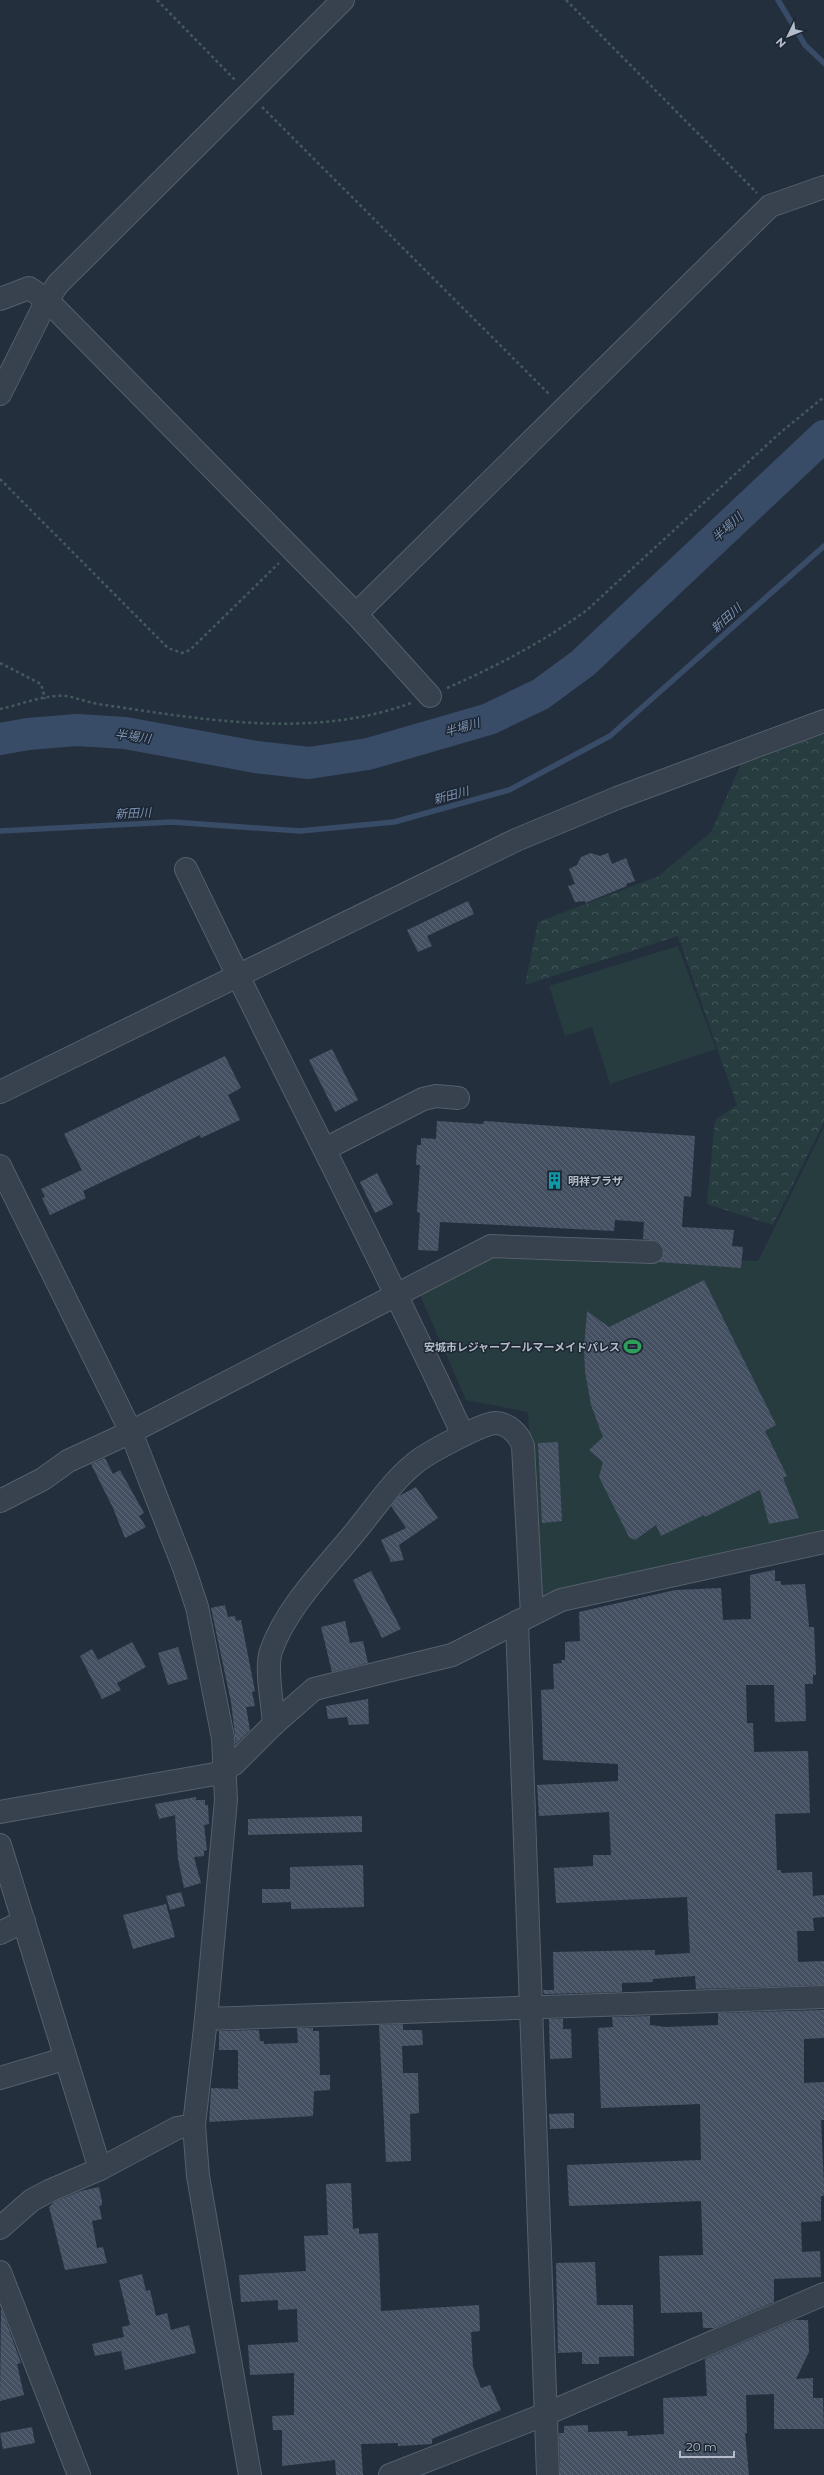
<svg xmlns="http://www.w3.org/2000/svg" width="824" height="2475" font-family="Montserrat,'Noto Sans JP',sans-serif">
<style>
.forest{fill:url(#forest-crowns)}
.pitch{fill:#263c3f}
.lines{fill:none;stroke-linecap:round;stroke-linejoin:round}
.stream{stroke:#394c67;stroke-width:5.5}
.river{stroke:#394c67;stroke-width:32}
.building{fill:url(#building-back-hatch)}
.minor-casing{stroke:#565f6c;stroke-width:24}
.path{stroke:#44595c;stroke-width:2.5;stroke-dasharray:3 3;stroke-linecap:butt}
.minor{stroke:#38414e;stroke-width:22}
.labels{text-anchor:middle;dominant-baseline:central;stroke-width:3;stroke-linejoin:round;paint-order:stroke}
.poi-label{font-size:11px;font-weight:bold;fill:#b4bcc9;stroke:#1d2633;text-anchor:start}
.water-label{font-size:12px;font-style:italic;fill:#7c92b1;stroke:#1d2633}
</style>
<defs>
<pattern id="forest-crowns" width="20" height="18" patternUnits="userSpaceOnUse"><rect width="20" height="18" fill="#263c3f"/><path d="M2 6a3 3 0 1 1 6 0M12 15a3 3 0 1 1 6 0" fill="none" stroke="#435659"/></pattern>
<pattern id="building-back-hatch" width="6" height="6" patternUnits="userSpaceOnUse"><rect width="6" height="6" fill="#455162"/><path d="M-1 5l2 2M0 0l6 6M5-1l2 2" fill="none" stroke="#5d6877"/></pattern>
</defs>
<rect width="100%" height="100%" fill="#242f3e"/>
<polygon class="forest" points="824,734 824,1122 773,1225 707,1204 715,1120 737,1105 678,936 525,985 538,922 659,876 711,832 741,764"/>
<g class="pitch">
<polygon points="678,946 716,1049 610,1084 592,1027 565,1036 549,986"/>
<polygon points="824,1127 824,1536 545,1598 538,1589 528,1412 466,1400 419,1293 498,1252 758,1261"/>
</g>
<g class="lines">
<g class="stream">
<polyline points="778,0 805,45 824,63"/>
<polyline points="0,831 172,822 300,831 394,822 509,790 610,736 824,546"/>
</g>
<polyline class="river" points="0,739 28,734 77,730 125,733 256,757 309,763 368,754 489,719 541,694 583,663 824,436"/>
</g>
<g class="building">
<polygon points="591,853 600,856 608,853 612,864 626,858 635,881 626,884 627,886 585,903 585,901 575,902 568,886 575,884 569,869 577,865 581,857"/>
<polygon points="468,901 474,914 427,936 432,946 418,952 407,930"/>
<polygon points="332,1049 358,1100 335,1112 309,1060"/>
<polygon points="225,1056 241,1088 228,1095 240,1120 201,1138 200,1135 83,1191 86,1198 50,1215 42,1198 45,1197 41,1189 82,1170 64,1134"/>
<polygon points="437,1121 483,1124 484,1121 695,1136 691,1197 684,1196 682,1227 734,1230 732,1246 743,1247 741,1268 659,1262 664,1253 663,1247 658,1241 643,1239 644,1222 615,1220 614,1231 440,1222 438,1251 418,1250 420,1213 417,1212 420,1165 416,1165 417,1145 421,1145 421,1138 436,1139"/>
<polygon points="377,1173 393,1204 375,1213 360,1182"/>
<polygon points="704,1280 776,1425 765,1431 787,1476 783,1478 799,1518 769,1524 760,1490 705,1517 704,1515 661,1536 656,1525 635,1540 629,1537 599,1477 603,1462 589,1450 603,1437 591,1405 585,1371 584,1348 587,1311 609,1327"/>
<polygon points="558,1442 562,1521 542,1523 538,1443"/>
<polygon points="105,1458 113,1474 120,1470 144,1513 139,1516 146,1527 125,1538 113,1508 91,1464"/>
<polygon points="416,1487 438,1518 399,1545 404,1560 391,1562 381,1540 406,1528 391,1506 399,1496"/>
<polygon points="775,1570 775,1581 781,1581 781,1585 805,1584 809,1627 814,1627 816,1675 813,1675 813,1684 805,1684 806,1721 775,1722 774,1685 746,1685 747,1723 753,1723 754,1752 808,1751 810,1813 775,1814 777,1870 781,1870 781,1873 812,1872 813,1896 824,1895 824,1917 813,1918 814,1931 797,1931 798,1962 824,1961 824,1985 696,1989 695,1976 653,1979 653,1982 622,1983 622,1992 544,1994 543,1990 554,1990 553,1952 655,1950 655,1955 690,1953 687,1897 556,1903 554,1868 593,1866 593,1855 611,1855 609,1812 539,1816 537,1785 618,1781 618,1764 543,1760 541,1690 554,1689 553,1664 562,1663 561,1660 565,1660 565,1642 580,1641 579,1612 675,1590 721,1588 723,1620 751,1619 750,1575"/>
<polygon points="371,1571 401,1629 382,1638 353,1580"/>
<polygon points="225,1605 228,1617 235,1616 236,1621 241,1620 255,1691 252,1692 255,1706 246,1707 250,1730 236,1744 231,1702 211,1608"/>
<polygon points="345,1621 350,1643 363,1641 368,1663 332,1672 321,1627"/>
<polygon points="132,1642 146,1667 117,1683 121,1690 102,1699 80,1656 92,1649 98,1660"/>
<polygon points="178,1647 188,1679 168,1685 158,1653"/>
<polygon points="368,1699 369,1724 349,1725 347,1717 328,1719 326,1706"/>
<polygon points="196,1797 196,1800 205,1800 205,1805 208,1805 209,1824 204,1825 207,1850 204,1851 204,1856 194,1857 201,1883 184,1888 178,1859 175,1815 159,1819 155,1804"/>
<polygon points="362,1816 362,1832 248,1835 248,1819"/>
<polygon points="363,1865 364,1907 291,1909 291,1902 262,1903 262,1889 290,1889 290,1867"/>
<polygon points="181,1892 185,1906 170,1910 166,1896"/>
<polygon points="166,1904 175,1937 133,1949 123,1915"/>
<polygon points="824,2010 824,2038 804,2039 804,2083 824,2082 824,2120 821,2120 824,2184 824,2196 821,2196 821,2221 801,2222 802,2252 820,2251 821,2277 774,2279 774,2302 714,2328 703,2328 702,2312 661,2313 659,2256 703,2255 701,2201 569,2206 567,2165 701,2160 700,2104 601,2108 598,2028 613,2027 612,2017 650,2016 650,2025 666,2027 718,2025 718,2013"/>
<polygon points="549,2019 563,2019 563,2029 571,2029 572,2058 550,2059"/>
<polygon points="403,2024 403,2030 422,2030 423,2045 402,2046 403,2073 418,2073 419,2113 410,2114 411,2161 386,2162 379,2025"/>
<polygon points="297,2028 313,2028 313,2031 319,2031 320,2075 330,2075 330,2090 314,2091 313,2116 209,2122 211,2088 238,2089 238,2050 219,2050 219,2031 259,2030 260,2041 264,2041 264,2044 298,2043"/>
<polygon points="574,2113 574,2128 550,2129 549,2114"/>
<polygon points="351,2183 353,2229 359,2228 359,2234 378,2233 381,2311 479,2305 480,2331 471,2332 473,2367 481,2388 490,2385 501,2410 432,2439 432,2444 398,2446 398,2443 361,2444 363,2475 336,2475 335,2460 282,2466 282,2430 273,2430 272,2416 294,2415 294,2373 250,2375 248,2345 298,2342 297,2309 278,2310 278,2300 241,2302 239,2275 306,2271 304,2236 328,2235 326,2184"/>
<polygon points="99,2187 102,2201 102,2205 99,2206 102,2219 92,2221 97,2248 103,2247 107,2263 65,2270 49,2207 54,2202 81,2191"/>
<polygon points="595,2262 597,2305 633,2305 634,2356 599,2357 599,2364 582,2364 582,2352 558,2353 556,2263"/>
<polygon points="142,2274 146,2291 150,2290 156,2316 167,2313 171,2330 189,2325 196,2353 125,2370 121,2351 95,2356 92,2344 124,2337 122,2327 130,2325 119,2280"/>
<polygon points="1,2308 21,2363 17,2364 24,2395 0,2401"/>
<polygon points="795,2320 808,2320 809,2352 796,2379 813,2378 813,2398 823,2398 824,2429 774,2429 774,2394 746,2395 747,2433 745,2433 749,2475 560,2475 559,2433 564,2433 564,2426 588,2425 588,2432 627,2431 628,2436 664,2434 663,2398 707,2396 705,2359"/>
<polygon points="32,2427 35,2443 3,2449 0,2433"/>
</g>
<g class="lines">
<defs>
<g id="minor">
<polyline points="0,299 29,288 47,300 356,614 430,696"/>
<polyline points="0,394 47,300 58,284 343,0"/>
<polyline points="356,614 770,206 824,187"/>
<path d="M186 869C277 1059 375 1245 463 1435"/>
<polyline points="0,1092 516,840 617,798 824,721"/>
<polyline points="325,1149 423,1099 436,1096 458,1098"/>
<polyline points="0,1166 131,1432 184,1568 197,1607 205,1647 223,1738 226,1800 206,2019 194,2125 198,2176 250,2475"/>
<polyline points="0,1501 43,1479 68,1461 131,1432 491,1246 652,1252"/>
<polyline points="517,1622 548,2475"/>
<path d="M274 1724C273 1705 265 1669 271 1651 287 1605 330 1564 360 1526 377 1505 393 1481 414 1464 425 1454 481 1424 495 1423 508 1423 519 1434 523 1446L532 1614"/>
<polyline points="0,1812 215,1774 234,1764 274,1724 314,1689 452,1655 561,1600 824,1542"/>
<polyline points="0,1845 100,2169"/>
<polyline points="0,1933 24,1921"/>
<polyline points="206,2019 824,1997"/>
<polyline points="0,2078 64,2059"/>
<polyline points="0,2228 32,2200 49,2191 100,2169 177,2128 194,2125"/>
<polyline points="0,2272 79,2475"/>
<polyline points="390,2475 546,2414 824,2294"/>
</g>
</defs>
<use href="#minor" class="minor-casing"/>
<g class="path">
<polyline points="157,0 235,80"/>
<polyline points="566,0 757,193"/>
<polyline points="262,107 550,395"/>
<polyline points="0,479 168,648 182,653 190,650 279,563"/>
<polyline points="0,663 41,684 45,699"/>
<path d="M447 688C497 666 543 642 587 610L781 432 824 397"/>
<path d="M0 709C20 705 45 694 66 696 77 698 87 702 98 704 200 719 312 740 411 703"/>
</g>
<use href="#minor" class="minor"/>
</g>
<defs>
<symbol id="building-bare" viewBox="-9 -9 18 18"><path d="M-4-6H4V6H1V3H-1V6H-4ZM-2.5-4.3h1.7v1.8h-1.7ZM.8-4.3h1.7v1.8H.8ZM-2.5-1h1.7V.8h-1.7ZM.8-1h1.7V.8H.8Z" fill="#0f9aa8" stroke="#1d2633" stroke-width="2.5" paint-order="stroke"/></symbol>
<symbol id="stadium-bare" viewBox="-9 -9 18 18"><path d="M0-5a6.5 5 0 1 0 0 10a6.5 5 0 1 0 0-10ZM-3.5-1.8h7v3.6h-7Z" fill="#2e9e5b" stroke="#1d2633" stroke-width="2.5" paint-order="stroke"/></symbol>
</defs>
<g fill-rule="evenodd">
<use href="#building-bare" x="542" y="1168" width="25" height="25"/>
<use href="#stadium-bare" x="620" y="1334" width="25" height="25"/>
</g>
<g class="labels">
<g class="poi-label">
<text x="568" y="1181">明祥プラザ</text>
<text x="620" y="1347" text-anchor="end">安城市レジャープールマーメイドパレス</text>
</g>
<g class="water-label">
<text transform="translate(727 527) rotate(-43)">半場川</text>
<text transform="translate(726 618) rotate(-42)">新田川</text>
<text transform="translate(462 727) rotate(-16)">半場川</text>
<text transform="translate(133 736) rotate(8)">半場川</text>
<text transform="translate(451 795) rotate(-15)">新田川</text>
<text transform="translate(133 813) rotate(-3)">新田川</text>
</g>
</g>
<g transform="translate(788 36) rotate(227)" stroke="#1d2633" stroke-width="3" paint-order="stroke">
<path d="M0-3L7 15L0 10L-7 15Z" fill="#b4bcc9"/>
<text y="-6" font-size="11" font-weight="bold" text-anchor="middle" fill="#b4bcc9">N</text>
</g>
<path d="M680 2451v6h54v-6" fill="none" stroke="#b4bcc9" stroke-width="2"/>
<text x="686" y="2451" font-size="12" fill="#b4bcc9" stroke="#1d2633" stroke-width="3" paint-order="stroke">20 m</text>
</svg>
